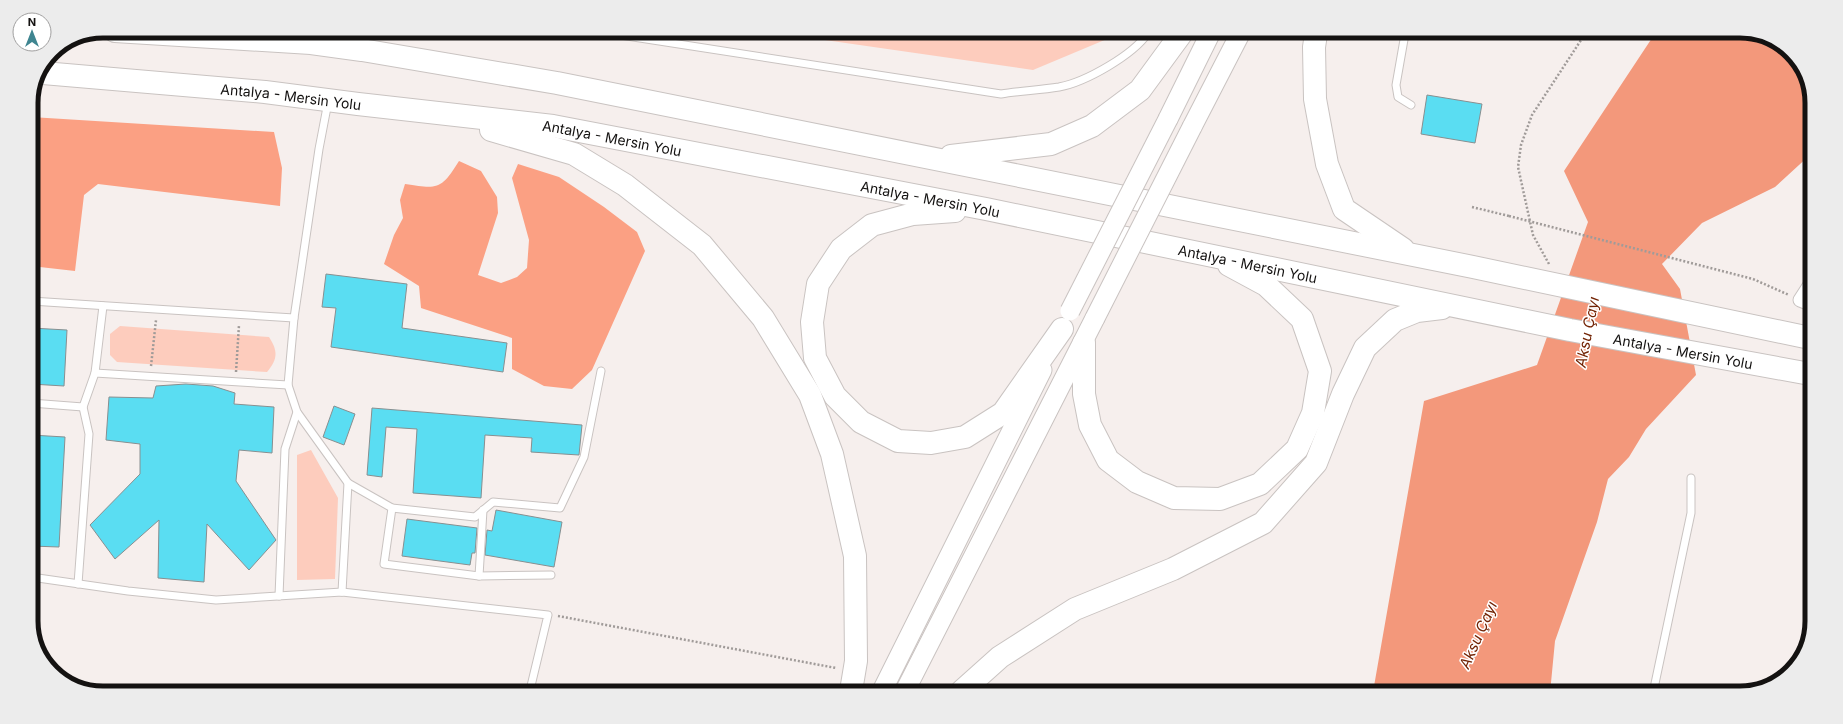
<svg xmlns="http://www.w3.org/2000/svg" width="1843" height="724" font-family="Inter,sans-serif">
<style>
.green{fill:#fdccbd}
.forest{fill:#fba083}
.water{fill:#f3987b}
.building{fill:#5addf2;stroke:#888f90}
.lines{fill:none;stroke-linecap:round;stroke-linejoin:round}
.service-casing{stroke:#c9c3c1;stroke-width:9}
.minor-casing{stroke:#c9c3c1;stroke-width:15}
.secondary-casing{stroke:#c9c3c1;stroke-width:21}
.trunk-casing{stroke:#c9c3c1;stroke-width:24}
.path{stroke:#a09b99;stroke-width:2.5;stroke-dasharray:2 2;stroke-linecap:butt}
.service{stroke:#fff;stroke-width:7}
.minor{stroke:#fff;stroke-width:13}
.secondary{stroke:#fff;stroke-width:19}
.trunk{stroke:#fff;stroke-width:22}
.secondary-bridge-casing{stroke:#c9c3c1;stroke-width:21;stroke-linecap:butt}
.path-bridge{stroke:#a09b99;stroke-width:2.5;stroke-dasharray:2 2;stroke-linecap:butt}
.secondary-bridge{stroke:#fff;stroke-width:19}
.labels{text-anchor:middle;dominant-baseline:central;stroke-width:3;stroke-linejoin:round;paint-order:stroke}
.street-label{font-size:14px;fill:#141211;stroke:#fff}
.water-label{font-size:15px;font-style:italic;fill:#722304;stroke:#fff}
.rim{fill:none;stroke:#141211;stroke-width:5}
</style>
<rect width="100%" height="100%" fill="#f6efed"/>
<g class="green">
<polygon points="776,33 1112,33 1107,39 1033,70"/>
<path d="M120 326 269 337C278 351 278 359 267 372L117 362 110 355V334Z"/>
<polygon points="311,450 338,498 335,579 297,580 297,455"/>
</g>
<g class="forest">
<polygon points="31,117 274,132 282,168 280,206 98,184 84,195 75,271 31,266"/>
<path d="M459 161 481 171 497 197 498 213 478 275 501 283 517 277 527 268 529 240 512 178 518 164 559 177 604 207 637 232 645 251 592 370 572 389 544 386 512 369V338L421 308 419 286 384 264 394 235 403 218 400 200 405 184C438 189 441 190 459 161Z"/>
</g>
<polygon class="water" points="1654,35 1763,35 1797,59 1812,98 1811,154 1775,187 1702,223 1662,264 1680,289 1696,375 1646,429 1629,457 1608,479 1597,522 1555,641 1550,693 1373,692 1424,401 1537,365 1588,222 1564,171"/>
<g class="building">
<polygon points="1427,95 1482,104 1475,143 1421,134"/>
<polygon points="326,274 407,284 402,328 507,343 503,372 331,347 336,308 322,307"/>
<polygon points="31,328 67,330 64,386 31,384"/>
<polygon points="186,384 213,386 235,393 234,404 274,407 272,453 239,450 236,481 276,540 249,570 207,524 204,582 158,578 159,520 115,559 90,525 140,474 140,444 106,440 109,397 153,398 156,386"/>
<polygon points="334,406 355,414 344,445 323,437"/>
<polygon points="372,408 582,425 579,455 531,452 532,438 485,435 481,498 413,493 417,429 386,427 382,477 367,475"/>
<polygon points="31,435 65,437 59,547 31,546"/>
<polygon points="496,510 562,522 554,567 485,555 487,530 492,531"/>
<polygon points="407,519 477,528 475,553 472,553 470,565 402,556"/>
</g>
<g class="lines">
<defs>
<g id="service">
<polyline points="360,32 362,47"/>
<path d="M601 32 1001 94C1020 91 1040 90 1059 87 1086 82 1133 55 1148 33"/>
<polyline points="1405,34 1396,85 1398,97 1411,105"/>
<polyline points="328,102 319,149 294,318 288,385 297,412 348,483 342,592"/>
<polyline points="31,301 294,318"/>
<polyline points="95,373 103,306"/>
<polyline points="31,403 83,407 95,373 288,385"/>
<polyline points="348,483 392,508 475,517 493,502 560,508 584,457 601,371"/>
<polyline points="392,508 384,564 479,576 483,510"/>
<polyline points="479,576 551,575"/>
<polyline points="31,577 128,591 216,600 342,592 548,615 530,690"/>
<polyline points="78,584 89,434 83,407"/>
<polyline points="279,596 285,449 297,412"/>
<polyline points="1653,693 1691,513 1691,478"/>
</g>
<polyline id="minor" points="1810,304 1800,300 1811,283"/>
<g id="secondary">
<polyline points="1168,119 1210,34"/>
<polyline points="1192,127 1240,34"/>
<polyline points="882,691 1042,370"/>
<polyline points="905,691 1095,318"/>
</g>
<g id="trunk">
<polyline points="115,31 311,43 362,50 557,83 1473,267 1810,338"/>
<polyline points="1316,34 1314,47 1315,99 1327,164 1344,209 1403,249"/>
<path id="s1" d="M43 73 265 92 358 104 553 126 986 209 1570 330 1810 374"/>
<polyline points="491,130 574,154 625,185 702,245 763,318 810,395 832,454 855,556 856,661 851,691"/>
<polyline points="951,156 1051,144 1092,126 1140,90 1181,34"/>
<polyline points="955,211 913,214 872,225 841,249 818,284 812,322 815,358 835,396 861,422 898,441 931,443 965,437 1003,413 1062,329"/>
<polyline points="1084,343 1084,394 1090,425 1108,460 1137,482 1174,498 1220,499 1260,484 1297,449 1313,413 1320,371 1302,319 1266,285 1229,265"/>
<polyline points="962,691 1000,657 1075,609 1173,569 1263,523 1316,463 1343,394 1365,348 1395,320 1417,311 1442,308"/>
</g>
</defs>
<use href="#service" class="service-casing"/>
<use href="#minor" class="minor-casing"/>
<use href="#secondary" class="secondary-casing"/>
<use href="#trunk" class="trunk-casing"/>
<g class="path">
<polyline points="1472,207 1509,216"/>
<polyline points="1549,264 1533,235 1518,167 1521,145 1532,115 1585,34"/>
<polyline points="1753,279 1789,295"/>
<polyline points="151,366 156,320"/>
<polyline points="236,372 239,325"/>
<polyline points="558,616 836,668"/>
</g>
<use href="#service" class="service"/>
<use href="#minor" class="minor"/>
<use href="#secondary" class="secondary"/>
<use href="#trunk" class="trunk"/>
<defs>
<g id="secondary-bridge">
<polyline points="1070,311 1168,119"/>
<polyline points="1095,318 1192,127"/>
</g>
</defs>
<use href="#secondary-bridge" class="secondary-bridge-casing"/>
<polyline class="path-bridge" points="1509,216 1753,279"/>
<use href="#secondary-bridge" class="secondary-bridge"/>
</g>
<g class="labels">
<g class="street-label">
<text stroke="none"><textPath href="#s1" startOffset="249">Antalya - Mersin Yolu</textPath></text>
<text stroke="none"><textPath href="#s1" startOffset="573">Antalya - Mersin Yolu</textPath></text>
<text stroke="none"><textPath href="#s1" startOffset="897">Antalya - Mersin Yolu</textPath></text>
<text stroke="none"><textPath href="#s1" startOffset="1221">Antalya - Mersin Yolu</textPath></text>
<text stroke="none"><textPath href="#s1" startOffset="1665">Antalya - Mersin Yolu</textPath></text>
</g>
<g class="water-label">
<text transform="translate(1587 332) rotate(-79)">Aksu Çayı</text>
<text transform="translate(1478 635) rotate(-66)">Aksu Çayı</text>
</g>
</g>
<path d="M0 0H1843V724H0ZM103 38H1740A65 65 0 0 1 1805 103V621A65 65 0 0 1 1740 686H103A65 65 0 0 1 38 621V103A65 65 0 0 1 103 38Z" fill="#ececec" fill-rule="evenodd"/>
<path class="rim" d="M103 38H1740A65 65 0 0 1 1805 103V621A65 65 0 0 1 1740 686H103A65 65 0 0 1 38 621V103A65 65 0 0 1 103 38Z"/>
<g transform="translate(32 32)"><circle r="19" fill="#ffffff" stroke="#a1a0a0"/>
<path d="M0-3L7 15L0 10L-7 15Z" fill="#3f8590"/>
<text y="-6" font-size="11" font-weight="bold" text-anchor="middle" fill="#141211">N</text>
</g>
</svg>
